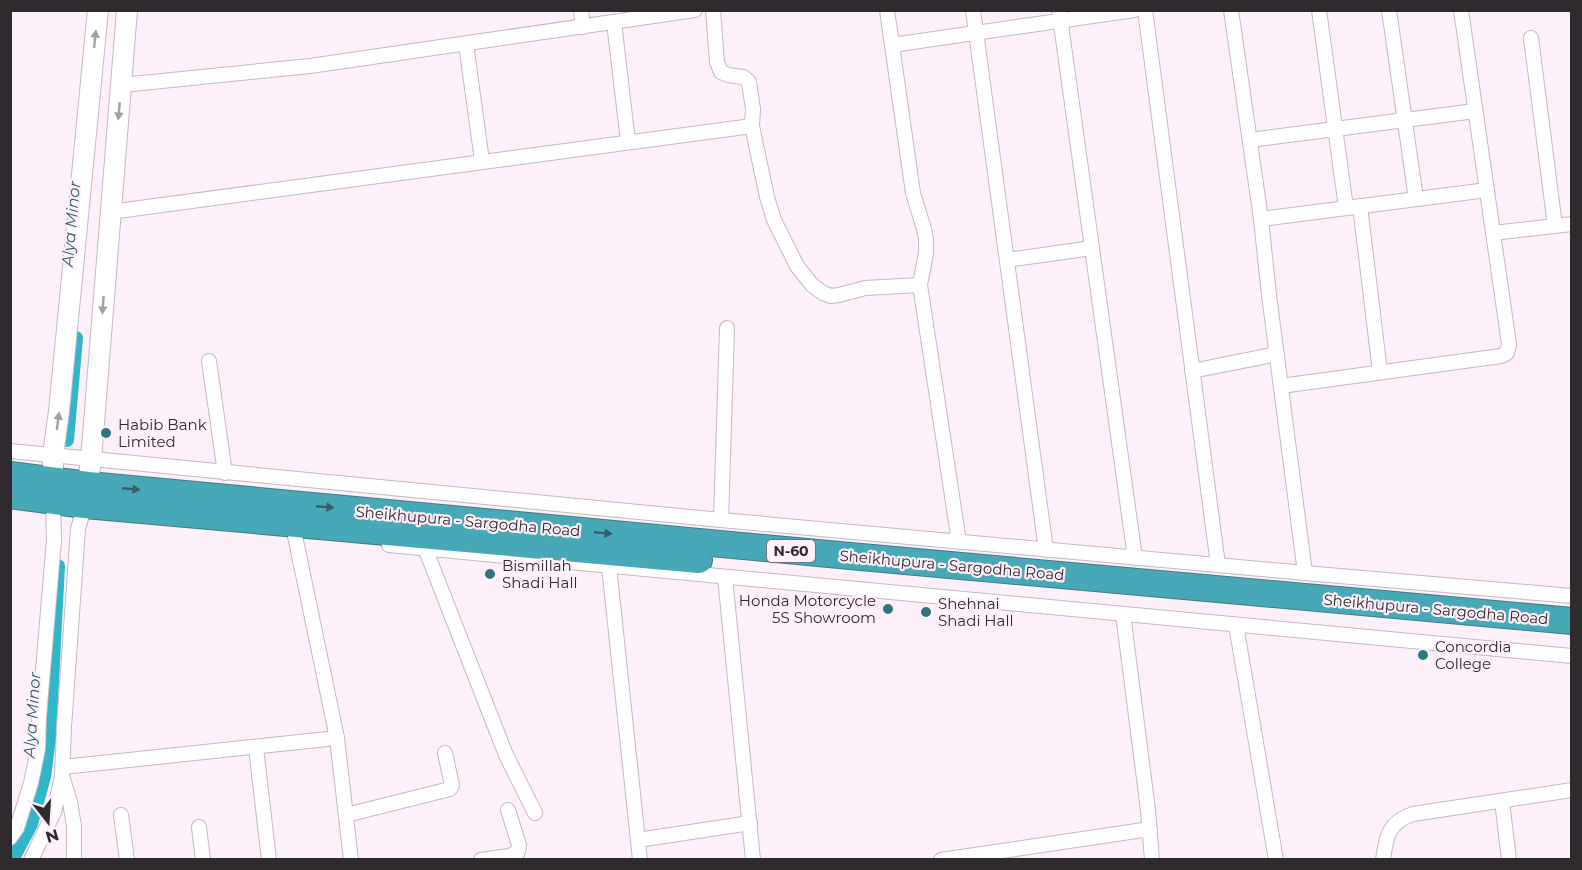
<svg xmlns="http://www.w3.org/2000/svg" width="1582" height="870" font-family="Montserrat,sans-serif">
<style>
.lines{fill:none;stroke-linecap:round;stroke-linejoin:round}
.canal{stroke:#31b5c8;stroke-width:14}
.street-casing{stroke:#c5b8c2;stroke-width:16}
.secondary-casing{stroke:#c5b8c2;stroke-width:22}
.highway-casing{stroke:#3f7c87;stroke-width:28}
.street{stroke:#fff;stroke-width:14}
.secondary{stroke:#fff;stroke-width:20}
.highway{stroke:#47a8b7;stroke-width:26}
.oneway{fill:#a19fa1}
.oneway2{fill:#395c65}
.poi-dot{fill:#2f7681;stroke:#fef0fa;stroke-width:2}
.labels{text-anchor:middle;dominant-baseline:central;stroke-width:4.5;stroke-linejoin:round;paint-order:stroke}
.shield{fill:#fef0fa;stroke:#6d656b;stroke-width:1.5}
.shield-label{font-size:14px;font-weight:bold;fill:#2f2a2e}
.poi-label{font-size:15px;fill:#2f2a2e;stroke:#fef0fa;text-anchor:start}
.street-label{font-size:15px;fill:#2f2a2e;stroke:#fef0fa}
.water-label{font-size:16px;font-style:italic;fill:#2c6068;stroke:#fef0fa}
</style>
<rect width="100%" height="100%" fill="#fef0fa"/>
<g class="lines">
<g class="canal">
<polyline points="67,440 76,338"/>
<polyline points="12,860 31,824 44,777 49,738 58,566"/>
</g>
<defs>
<g id="street">
<polyline points="581,10 583,27"/>
<polyline points="713,10 717,62 721,72 728,75 743,77 749,82 753,109 752,126 767,197 774,220 797,266 812,285 823,293 831,296 839,295 865,288 920,285"/>
<polyline points="887,10 913,193 924,229 926,239 926,253 920,285 959,542"/>
<polyline points="973,10 1046,550"/>
<polyline points="1059,10 1135,558"/>
<polyline points="1145,10 1218,565"/>
<polyline points="1231,10 1261,219 1269,295 1305,573"/>
<polyline points="1319,10 1346,208"/>
<polyline points="1389,10 1416,199"/>
<polyline points="614,22 628,142"/>
<polyline points="1531,38 1555,226"/>
<polyline points="466,44 482,161"/>
<polyline points="892,45 1134,10"/>
<polyline points="122,85 310,66 695,10"/>
<polyline points="1250,140 1475,111"/>
<polyline points="1360,206 1380,372"/>
<polyline points="110,212 752,126"/>
<polyline points="1261,219 1487,190"/>
<polyline points="1493,233 1572,224"/>
<polyline points="1007,260 1092,248"/>
<polyline points="209,361 225,473"/>
<polyline points="1192,371 1277,354"/>
<polyline points="1281,386 1501,356 1507,353 1509,344 1461,10"/>
<polyline points="10,451 721,520 1305,573 1572,596"/>
<polyline points="721,520 727,328"/>
<polyline points="295,536 337,738 351,860"/>
<polyline points="389,545 1572,656"/>
<polyline points="425,548 506,755 535,813"/>
<polyline points="609,566 640,860"/>
<polyline points="725,577 753,860"/>
<polyline points="1123,614 1148,810 1152,860"/>
<polyline points="1236,625 1276,860"/>
<polyline points="256,748 269,860"/>
<polyline points="63,767 337,738"/>
<polyline points="63,779 70,802 74,826 74,860"/>
<polyline points="1502,801 1509,860"/>
<polyline points="121,815 127,860"/>
<polyline points="346,815 450,789 452,785 445,753"/>
<polyline points="199,827 203,860"/>
<polyline points="10,838 17,828 31,783 38,749 39,717 54,540 53,500"/>
<polyline points="638,840 750,823"/>
<polyline points="31,860 54,812 62,776 64,727 78,529 85,505"/>
<polyline points="481,860 509,856 518,852 519,845 508,810"/>
<polyline points="941,860 1150,829"/>
<path d="M1383 860C1386 836 1389 822 1413 814L1572 790"/>
</g>
<g id="secondary">
<polyline points="53,494 53,455 59,411 98,10"/>
<polyline points="86,498 91,460 127,10"/>
</g>
<g id="highway">
<polyline points="10,475 88,485 850,556 1572,621"/>
<polyline points="10,495 85,505 699,560"/>
</g>
</defs>
<use href="#street" class="street-casing"/>
<use href="#secondary" class="secondary-casing"/>
<use href="#highway" class="highway-casing"/>
<use href="#street" class="street"/>
<use href="#secondary" class="secondary"/>
<use href="#highway" class="highway"/>
</g>
<defs><path id="oneway-solid" d="M-6-.8H1V-3.2L6.5 0L1 3.2V.8H-6Z" transform="scale(1.5)"/></defs>
<g class="oneway">
<use href="#oneway-solid" transform="translate(95 39) rotate(-84)"/>
<use href="#oneway-solid" transform="translate(119 111) rotate(95)"/>
<use href="#oneway-solid" transform="translate(103 305) rotate(94)"/>
<use href="#oneway-solid" transform="translate(58 421) rotate(-82)"/>
</g>
<g class="oneway2">
<use href="#oneway-solid" transform="translate(131 489) rotate(5)"/>
<use href="#oneway-solid" transform="translate(325 507) rotate(5)"/>
<use href="#oneway-solid" transform="translate(603 533) rotate(5)"/>
</g>
<g class="poi-dot">
<circle cx="106" cy="433" r="6"/>
<circle cx="490" cy="574" r="6"/>
<circle cx="888" cy="609" r="6"/>
<circle cx="926" cy="612" r="6"/>
<circle cx="1423" cy="655" r="6"/>
</g>
<g class="labels">
<rect class="shield" x="767" y="540" width="48" height="22" rx="4.5"/>
<g class="shield-label">
<text x="791" y="551">N-60</text>
</g>
<g class="poi-label">
<text x="118" y="424">Habib Bank<tspan x="118" dy="17">Limited</tspan></text>
<text x="502" y="565">Bismillah<tspan x="502" dy="17">Shadi Hall</tspan></text>
<text x="876" y="600" text-anchor="end">Honda Motorcycle<tspan x="876" dy="17">5S Showroom</tspan></text>
<text x="938" y="603">Shehnai<tspan x="938" dy="17">Shadi Hall</tspan></text>
<text x="1435" y="646">Concordia<tspan x="1435" dy="17">College</tspan></text>
</g>
<g class="street-label">
<text transform="translate(468 521) rotate(5)">Sheikhupura - Sargodha Road</text>
<text transform="translate(952 565) rotate(5)">Sheikhupura - Sargodha Road</text>
<text transform="translate(1436 609) rotate(5)">Sheikhupura - Sargodha Road</text>
</g>
<g class="water-label">
<text transform="translate(71 224) rotate(-85)">Alya Minor</text>
<text transform="translate(32 715) rotate(-86)">Alya Minor</text>
</g>
</g>
<rect width="1582" height="870" fill="none" stroke="#2f2a2e" stroke-width="24"/>
<g transform="translate(48 822) rotate(163)" stroke="#fef0fa" stroke-width="4.5" paint-order="stroke">
<path d="M0-4.5L10 22L0 15L-10 22Z" fill="#2f2a2e"/>
<text y="-9" font-size="16" font-weight="bold" text-anchor="middle" fill="#2f2a2e">N</text>
</g>
</svg>
